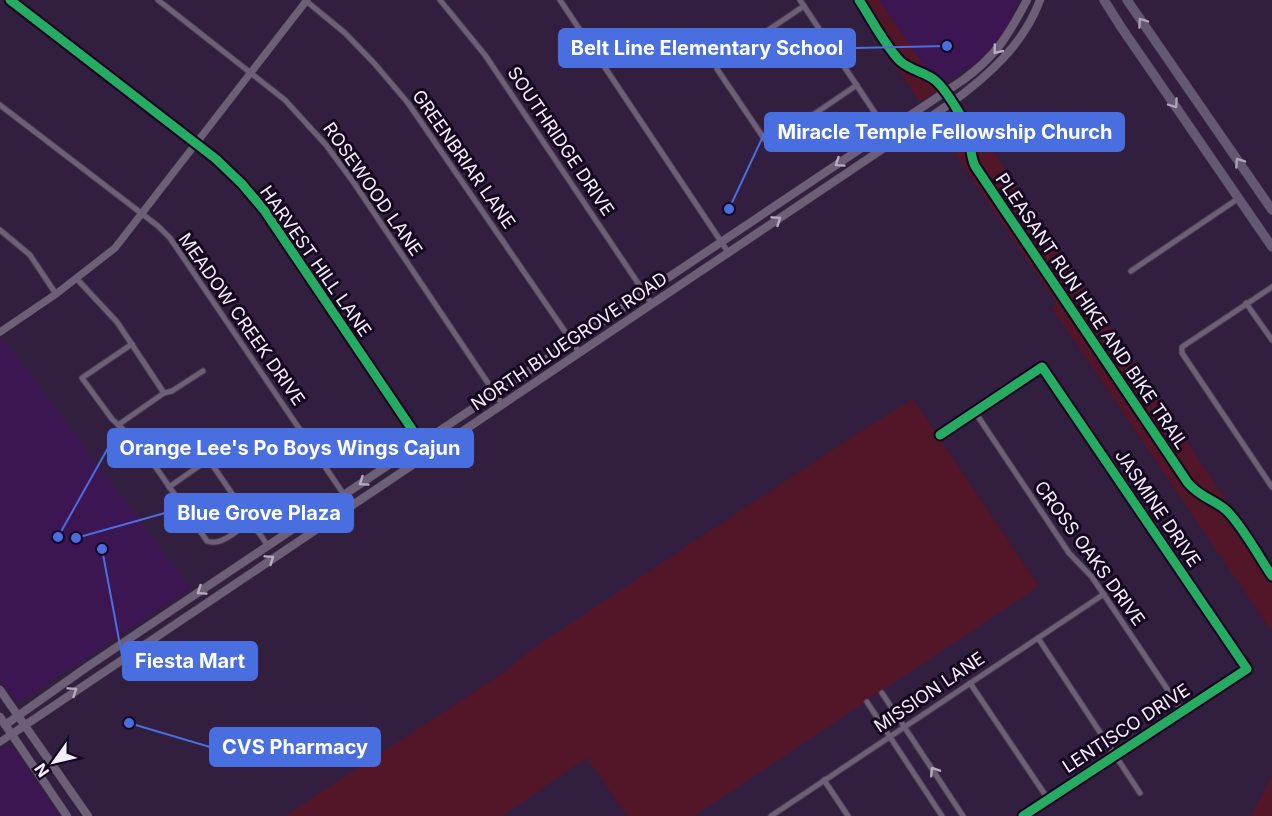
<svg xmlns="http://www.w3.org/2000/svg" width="1272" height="816" font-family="Inter,sans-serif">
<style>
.built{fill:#3c1653}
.green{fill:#531629}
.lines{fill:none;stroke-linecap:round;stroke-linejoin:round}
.minor-casing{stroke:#45384c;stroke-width:7}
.tertiary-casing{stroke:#45384c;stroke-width:8}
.secondary-casing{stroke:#45384c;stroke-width:9}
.primary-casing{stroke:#45384c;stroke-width:10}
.minor{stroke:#6e5f78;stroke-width:5}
.tertiary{stroke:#6e5f78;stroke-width:7}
.secondary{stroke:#6e5f78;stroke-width:8}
.primary{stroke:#655874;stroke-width:9}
.cycleway-casing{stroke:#160720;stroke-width:13}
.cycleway{stroke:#26ab63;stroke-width:9}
.oneway{stroke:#ada2b8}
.oneway2{stroke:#b8adc0}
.labels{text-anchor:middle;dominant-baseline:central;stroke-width:6;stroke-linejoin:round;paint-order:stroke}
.street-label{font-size:18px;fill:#f5edfb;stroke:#160720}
.leader{fill:none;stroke:#486edf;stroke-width:2}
.callout-dot{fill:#486edf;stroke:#160720;stroke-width:2}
.callout{fill:#486edf;stroke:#486edf;stroke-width:2}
.callout-label{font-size:20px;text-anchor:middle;font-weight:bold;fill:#fff}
</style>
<rect width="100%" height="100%" fill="#321e3e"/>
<g class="built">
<polygon points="865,0 1019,0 1003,35 977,61 928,94"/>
<polygon points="3,339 190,588 18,702 0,678 0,341"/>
<polygon points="10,744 60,816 0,816 0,751"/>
</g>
<g class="green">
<polygon points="851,0 879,0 929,73 934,70 945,85 920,102"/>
<polygon points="960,102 1272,569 1272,632 1052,308 1057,304 932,120"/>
<polygon points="913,399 1039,586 694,816 627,816 587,758 502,816 285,816 506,671 528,652 855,435"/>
<polygon points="1272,775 1272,816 1251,816"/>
</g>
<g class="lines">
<defs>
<g id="minor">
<polyline points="10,0 216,159 242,184 264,210 428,453"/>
<polyline points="158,0 285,100 326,145 354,183 502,404"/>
<polyline points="305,0 345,33 374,63 408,103 579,352"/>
<polyline points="440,0 485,55 652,304"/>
<polyline points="560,0 728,252"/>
<polyline points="800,0 887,131"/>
<polyline points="804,6 719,63 717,69 765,140 773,142 857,85"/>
<polyline points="0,105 158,226 170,238 351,505"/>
<polyline points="0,230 30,255 56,294"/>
<polyline points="1131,271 1239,198"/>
<polyline points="76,278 117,322 164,393"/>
<polyline points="1272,287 1182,347 1182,353 1272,487"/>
<polyline points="1246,303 1272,340"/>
<path d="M132 344 82 378 112 419 141 446 207 541C221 547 239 529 250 521"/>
<polyline points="975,412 1069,553 1092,577 1182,711"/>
<polyline points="118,425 164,393 172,391 203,371"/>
<polyline points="940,435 1042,367 1247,669 1023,816"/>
<polyline points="209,460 268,546"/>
<polyline points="169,487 245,434"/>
<polyline points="1038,638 1140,793"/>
<polyline points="970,683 1048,799"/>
<polyline points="882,693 963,816"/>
<polyline points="867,702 942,816"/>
<polyline points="824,780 848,816"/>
<polyline points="771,816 1104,594"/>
</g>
<g id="tertiary">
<polyline points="0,332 56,294 115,248 307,0"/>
<polyline points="0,742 12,734"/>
</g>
<g id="secondary">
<polyline points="0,690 88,816"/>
<polyline points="0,717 67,816"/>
<path d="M5 725 87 667 963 80C996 56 1008 36 1027 0"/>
<path d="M12 734 951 103C988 76 1024 44 1040 0"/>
</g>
<g id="primary">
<polyline points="1104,0 1121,27 1272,247"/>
<polyline points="1127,0 1272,210"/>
</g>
</defs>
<use href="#minor" class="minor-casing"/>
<use href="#tertiary" class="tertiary-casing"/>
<use href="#secondary" class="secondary-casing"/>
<use href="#primary" class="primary-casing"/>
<use href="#minor" class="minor"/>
<use href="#tertiary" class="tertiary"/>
<use href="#secondary" class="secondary"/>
<use href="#primary" class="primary"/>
<defs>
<g id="cycleway">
<polyline points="10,0 216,159 242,184 264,210 428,453"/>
<path d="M859 0C872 20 884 44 900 61 911 71 926 72 936 81 947 91 957 109 965 123 973 137 968 152 975 166L1188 483C1201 498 1213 499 1226 510 1242 525 1259 557 1272 576"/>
<polyline points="940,435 1042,367 1247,669 1023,816"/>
</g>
</defs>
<use href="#cycleway" class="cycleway-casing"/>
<use href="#cycleway" class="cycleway"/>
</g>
<defs><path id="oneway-chevron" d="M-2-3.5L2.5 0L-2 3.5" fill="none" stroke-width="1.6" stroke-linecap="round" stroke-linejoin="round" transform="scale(1.5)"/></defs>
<g class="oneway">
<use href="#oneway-chevron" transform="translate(1142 22) rotate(-125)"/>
<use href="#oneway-chevron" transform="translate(1174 104) rotate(55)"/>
<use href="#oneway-chevron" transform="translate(1239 162) rotate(-125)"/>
</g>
<g class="oneway2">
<use href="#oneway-chevron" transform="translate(997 50) rotate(129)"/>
<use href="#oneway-chevron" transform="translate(839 163) rotate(146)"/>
<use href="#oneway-chevron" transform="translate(777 220) rotate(-34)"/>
<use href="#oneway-chevron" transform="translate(363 482) rotate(146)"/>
<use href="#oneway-chevron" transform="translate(270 559) rotate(-34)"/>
<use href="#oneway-chevron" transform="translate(201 591) rotate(146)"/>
<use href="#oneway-chevron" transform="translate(73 691) rotate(-34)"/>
<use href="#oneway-chevron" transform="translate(934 771) rotate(-123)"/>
</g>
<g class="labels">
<g class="street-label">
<text transform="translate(561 141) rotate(56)">SOUTHRIDGE DRIVE</text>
<text transform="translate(464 159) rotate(55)">GREENBRIAR LANE</text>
<text transform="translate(373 189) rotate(55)">ROSEWOOD LANE</text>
<text transform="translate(316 261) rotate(55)">HARVEST HILL LANE</text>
<text transform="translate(1092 311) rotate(56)">PLEASANT RUN HIKE AND BIKE TRAIL</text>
<text transform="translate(242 319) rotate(55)">MEADOW CREEK DRIVE</text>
<text transform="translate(569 341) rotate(-34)">NORTH BLUEGROVE ROAD</text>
<text transform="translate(1158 508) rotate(56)">JASMINE DRIVE</text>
<text transform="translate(1090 553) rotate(54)">CROSS OAKS DRIVE</text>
<text transform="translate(929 692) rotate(-34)">MISSION LANE</text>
<text transform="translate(1126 728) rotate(-33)">LENTISCO DRIVE</text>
</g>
</g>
<path class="leader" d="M947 46L855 48M729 209L765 132M58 537L108 448M76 538L165 513M102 549L123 661M129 723L210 747"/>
<g class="callout-dot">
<circle cx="947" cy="46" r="6"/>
<circle cx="729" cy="209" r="6"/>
<circle cx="58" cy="537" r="6"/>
<circle cx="76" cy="538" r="6"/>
<circle cx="102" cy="549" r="6"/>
<circle cx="129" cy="723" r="6"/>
</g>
<g class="callout">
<rect x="559" y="29" width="296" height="38" rx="6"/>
<rect x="765" y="113" width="359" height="38" rx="6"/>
<rect x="108" y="429" width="365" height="38" rx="6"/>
<rect x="165" y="494" width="188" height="38" rx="6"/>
<rect x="123" y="642" width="134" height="38" rx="6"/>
<rect x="210" y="728" width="170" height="38" rx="6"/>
</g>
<g class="callout-label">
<text x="707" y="55">Belt Line Elementary School</text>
<text x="945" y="139">Miracle Temple Fellowship Church</text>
<text x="290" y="455">Orange Lee's Po Boys Wings Cajun</text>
<text x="259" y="520">Blue Grove Plaza</text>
<text x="190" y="668">Fiesta Mart</text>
<text x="295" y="754">CVS Pharmacy</text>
</g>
<g transform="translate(54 762) rotate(236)" stroke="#160720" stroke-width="4.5" paint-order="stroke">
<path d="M0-4.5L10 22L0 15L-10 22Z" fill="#f5edfb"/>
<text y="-9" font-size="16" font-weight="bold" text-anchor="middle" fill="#f5edfb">N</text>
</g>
</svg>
